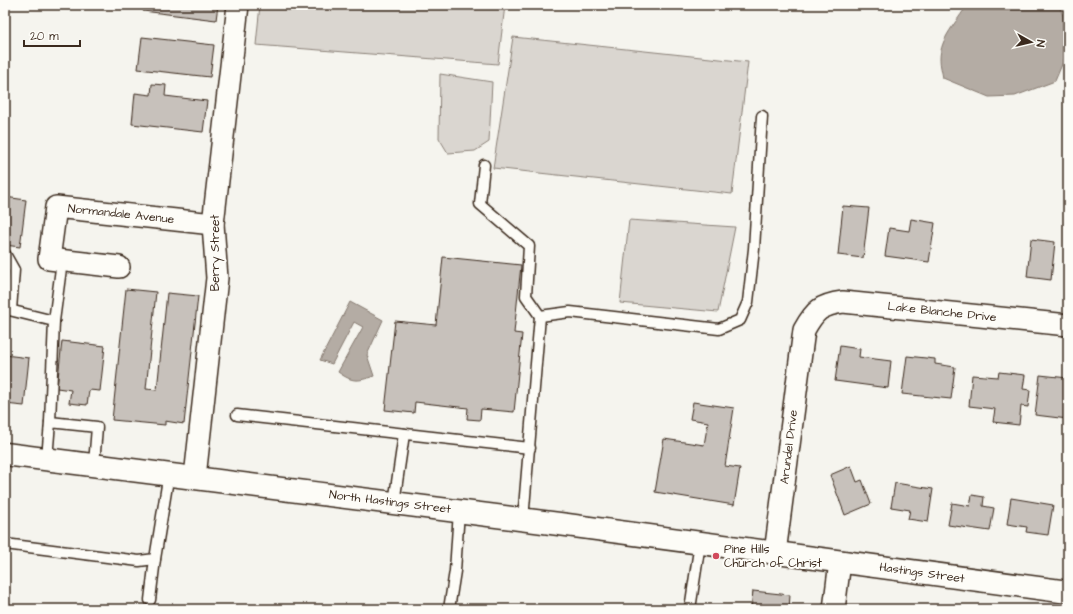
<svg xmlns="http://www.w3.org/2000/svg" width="1073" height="614" font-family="'Architects Daughter',sans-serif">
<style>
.green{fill:#dad6d0;stroke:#8a8077}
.water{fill:#b4aca4;stroke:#84786e}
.building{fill:#c7c1bb;stroke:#3b2a1e}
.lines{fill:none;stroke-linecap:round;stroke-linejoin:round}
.service-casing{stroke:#3b2a1e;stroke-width:13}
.minor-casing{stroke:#3b2a1e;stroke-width:24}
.tertiary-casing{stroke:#3b2a1e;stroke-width:25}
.service{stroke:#fdfcf7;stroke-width:10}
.minor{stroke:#fdfcf7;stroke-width:21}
.tertiary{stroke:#fdfcf7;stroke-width:22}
.poi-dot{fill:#d1495b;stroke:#fdfcf7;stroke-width:1.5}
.labels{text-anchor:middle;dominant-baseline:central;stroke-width:4;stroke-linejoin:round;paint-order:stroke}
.street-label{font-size:12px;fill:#3b2a1e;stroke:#fdfcf7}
.poi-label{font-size:12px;fill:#3b2a1e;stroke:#fdfcf7;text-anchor:start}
</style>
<rect width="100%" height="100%" fill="#f5f4ee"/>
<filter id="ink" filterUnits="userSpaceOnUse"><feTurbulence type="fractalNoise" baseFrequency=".025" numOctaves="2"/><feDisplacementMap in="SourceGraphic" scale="8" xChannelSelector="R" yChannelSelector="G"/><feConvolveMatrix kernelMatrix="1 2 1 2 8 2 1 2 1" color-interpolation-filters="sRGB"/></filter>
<g filter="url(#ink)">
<g class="green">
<polygon points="260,5 505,5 498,64 256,45"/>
<polygon points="513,37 748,62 732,194 493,168"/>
<polygon points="440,74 492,82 489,142 475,151 448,153 439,138"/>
<polygon points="629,220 735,227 718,312 620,303"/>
</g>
<g class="water">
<path d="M967 5H1059L1066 24V55L1055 81 1015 96 989 97 943 78C942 72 940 65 940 59 940 38 957 22 967 5Z"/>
<path d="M350 302 383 320 367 355 374 376C357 382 352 382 338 372L363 327 354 322 332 364 320 360Z"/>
</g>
<g class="building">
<polygon points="143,5 218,5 216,20 143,11"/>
<polygon points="142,37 214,45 210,77 138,69"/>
<polygon points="152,84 166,85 165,96 207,101 203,132 132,124 135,93 151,95"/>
<polygon points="5,197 26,200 20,247 5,245"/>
<polygon points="843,206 869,208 863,258 838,255"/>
<polygon points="911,219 935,223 929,262 885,256 889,228 909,231"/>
<polygon points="1031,239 1055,242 1051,280 1027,277"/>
<polygon points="443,257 521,265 514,333 522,334 514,412 481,409 480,420 467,419 468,408 415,402 414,413 385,410 395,321 436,325"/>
<polygon points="126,289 156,292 146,389 157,390 167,293 198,296 184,424 165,421 165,425 112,420"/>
<polygon points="62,341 105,346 100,391 89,390 87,405 69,403 71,390 57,388"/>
<polygon points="840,346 860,349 859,357 891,361 888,388 835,381"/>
<polygon points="5,355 29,358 24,406 5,404"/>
<polygon points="907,356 935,359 935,364 955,367 951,399 902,394"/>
<polygon points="999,372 1025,375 1023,389 1030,390 1028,407 1021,406 1019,425 993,422 995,409 969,406 972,375 998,377"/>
<polygon points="1040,375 1068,378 1068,419 1035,415"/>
<polygon points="693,402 734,408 725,466 740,468 734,505 655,492 664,439 704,445 708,422 690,419"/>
<polygon points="851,466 857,482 862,480 871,504 845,515 830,475"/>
<polygon points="895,483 933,489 928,522 908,519 910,510 891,507"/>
<polygon points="972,495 984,497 983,506 994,508 990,531 948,525 952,503 970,506"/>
<polygon points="1011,498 1053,505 1048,535 1026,532 1027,527 1007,524"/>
<polygon points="1067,519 1068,519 1068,540 1064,539"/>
<polygon points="753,591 790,595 789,609 751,609"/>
</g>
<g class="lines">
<defs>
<g id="service">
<polyline points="484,165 480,204 529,246 526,296 540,316 570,312 719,329 740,320 748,302 754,249 762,116"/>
<polyline points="5,254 14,270 11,310"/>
<polyline points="5,309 54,321 50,422"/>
<polyline points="54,321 62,261"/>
<polyline points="237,415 530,448"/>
<polyline points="47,459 50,422 97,427 94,464"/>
<polyline points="394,503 404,434"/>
<polyline points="523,520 540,316"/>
<polyline points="5,544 139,561 155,559 169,473"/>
<polyline points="150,600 155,559"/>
<polyline points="449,609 455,571 459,511"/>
<polyline points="690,609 700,543"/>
</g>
<g id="minor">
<polyline points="119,267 49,259 56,207 213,224"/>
<polyline points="195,477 217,278 213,224 238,5"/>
<path d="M775 553 804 330C815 310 821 305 843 302L1068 325"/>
<polyline points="834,609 840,562"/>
</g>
<polyline id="tertiary" points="5,454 567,525 1068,592"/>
</defs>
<use href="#service" class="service-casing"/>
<use href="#minor" class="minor-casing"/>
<use href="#tertiary" class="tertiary-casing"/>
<use href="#service" class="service"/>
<use href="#minor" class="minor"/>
<use href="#tertiary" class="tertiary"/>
</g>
</g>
<circle class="poi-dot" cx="716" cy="556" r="4"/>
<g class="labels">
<g class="street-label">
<text transform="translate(121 214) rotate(6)">Normandale Avenue</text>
<text transform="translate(215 253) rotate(-90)">Berry Street</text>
<text transform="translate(942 312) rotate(6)">Lake Blanche Drive</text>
<text transform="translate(789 447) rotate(-83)">Arundel Drive</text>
<text transform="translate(390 502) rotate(7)">North Hastings Street</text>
<text transform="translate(922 573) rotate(8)">Hastings Street</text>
</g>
<g class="poi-label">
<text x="724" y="549">Pine Hills<tspan x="724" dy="14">Church of Christ</tspan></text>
</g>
</g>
<rect width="1073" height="614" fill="none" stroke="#fdfcf7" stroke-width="20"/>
<rect x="10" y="10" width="1053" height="594" fill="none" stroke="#3b2a1e" stroke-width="1.5" filter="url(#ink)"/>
<g transform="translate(1031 42) rotate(98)" stroke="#fdfcf7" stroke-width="3" paint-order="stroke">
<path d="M0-3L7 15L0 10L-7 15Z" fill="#3b2a1e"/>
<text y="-6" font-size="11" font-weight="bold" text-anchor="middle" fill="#3b2a1e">N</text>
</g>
<path d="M24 40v6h56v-6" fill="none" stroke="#3b2a1e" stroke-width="2"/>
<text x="30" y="40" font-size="12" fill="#3b2a1e" stroke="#fdfcf7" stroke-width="3" paint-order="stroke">20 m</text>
</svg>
